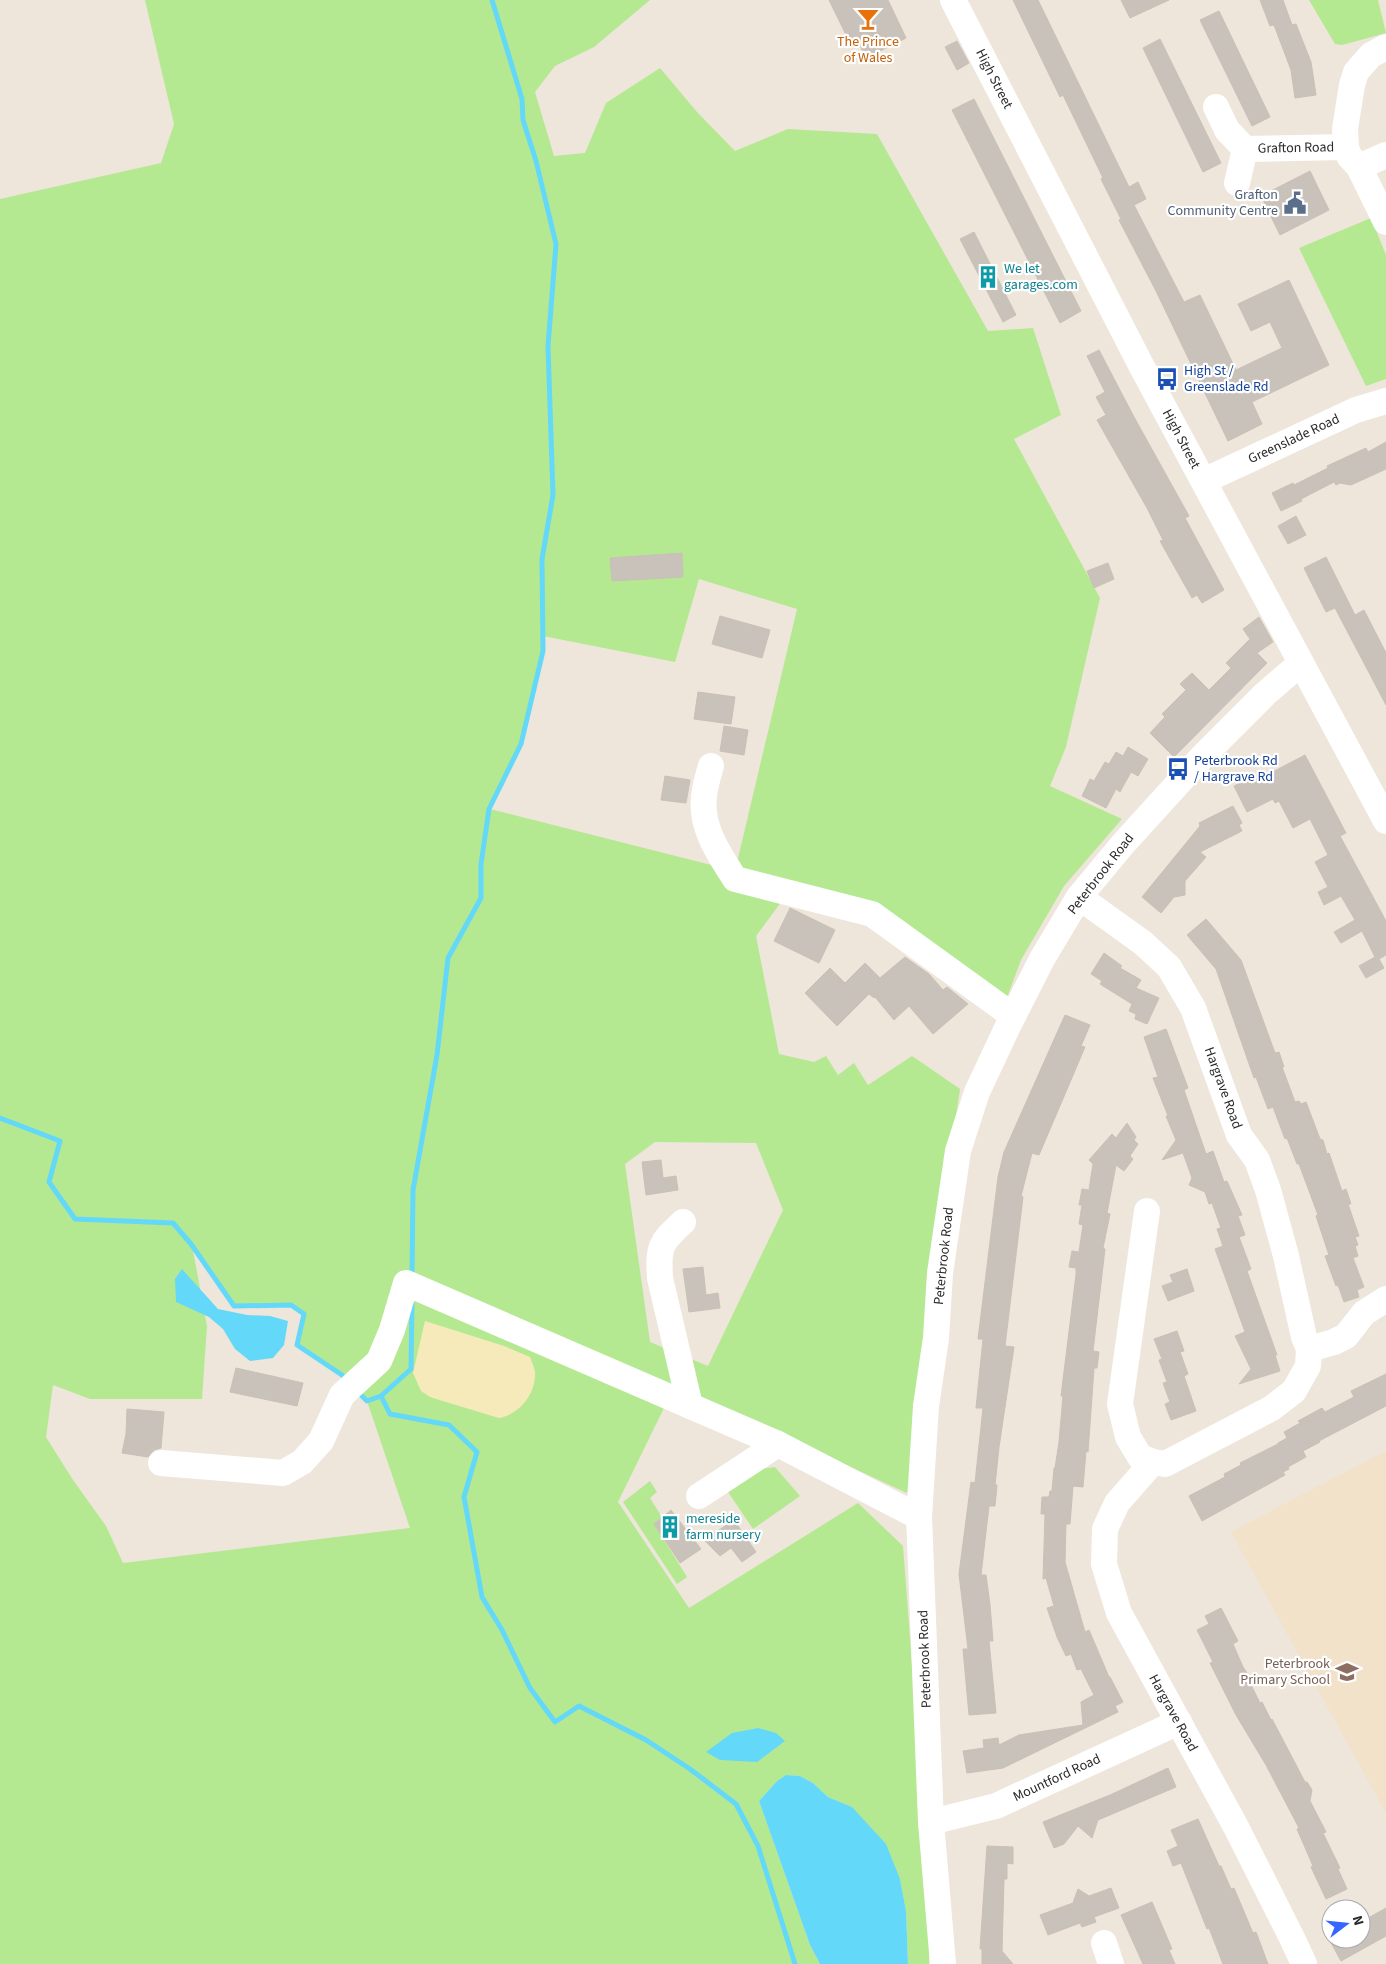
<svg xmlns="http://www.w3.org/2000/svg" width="1386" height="1964" font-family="'Source Sans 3',sans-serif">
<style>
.education{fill:#f1e2c9}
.green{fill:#b4e992;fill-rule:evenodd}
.sand{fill:#f6eabb}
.water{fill:#64d8f9}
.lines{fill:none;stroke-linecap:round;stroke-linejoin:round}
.stream{stroke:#64d8f9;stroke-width:5}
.building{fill:#c9c2bb;stroke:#c9c1b4}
.minor{stroke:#fff;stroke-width:26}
.labels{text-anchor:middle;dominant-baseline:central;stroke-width:4.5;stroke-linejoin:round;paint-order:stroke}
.food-label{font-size:14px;fill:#c56008;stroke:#fff}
.street-label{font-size:14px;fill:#2a2a2a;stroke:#fff}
.service-label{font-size:14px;fill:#4e5e75;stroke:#fff;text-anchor:end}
.culture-label{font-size:14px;fill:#0d838f;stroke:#fff;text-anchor:start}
.transit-label{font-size:14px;fill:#164399;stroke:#fff;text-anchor:start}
.education-label{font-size:14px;fill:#785e54;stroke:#fff;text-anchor:end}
</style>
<rect width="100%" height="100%" fill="#eee5db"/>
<polygon class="education" points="1386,1451 1386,1813 1231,1532"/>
<g class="green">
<path d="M145 0H650L594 47 555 66 535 92 554 156 585 153 606 103 660 68 697 112 735 151 788 129 877 134 988 331 1033 328 1061 415 1014 439 1100 598 1066 747 1050 786 1122 819 1064 886 1021 960 1000 1016 873 902 793 886 756 936 779 1054 814 1062 826 1056 838 1075 854 1063 868 1085 912 1056 960 1089 929 1303 909 1494 658 1378 664 1408 618 1502 689 1608 858 1503 903 1546 914 1691 930 1938 929 1964H908L906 1911 900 1879 852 1807 828 1797 813 1783 800 1776 786 1775 777 1781 759 1801 810 1945 820 1964H0V199L161 163 174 124ZM699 579 797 609 735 871 490 809 521 744 543 651V636L675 662ZM655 1142 756 1143 783 1210 708 1366 650 1342 625 1164ZM192 1245 234 1306 291 1305 304 1314 297 1345 342 1375 367 1401 410 1528 123 1563 106 1526 73 1480 46 1437 53 1385 90 1399H202L207 1326Z"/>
<polygon points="1309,0 1378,0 1386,33 1342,45 1335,44"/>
<polygon points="1371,218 1386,255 1386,379 1366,386 1299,248"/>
<polygon points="775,1467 800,1496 753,1529 728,1492 752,1470"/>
<polygon points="650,1481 657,1492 650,1498 662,1517 654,1524 687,1577 677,1584 623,1502"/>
</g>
<path class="sand" d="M425 1321 504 1346 530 1357C532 1363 536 1370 535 1376 534 1396 519 1414 499 1418L446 1402 430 1397 421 1391 413 1373Z"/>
<g class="water">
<polygon points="182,1269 218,1309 247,1315 270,1316 288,1321 284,1345 273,1358 250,1361 235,1349 223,1329 209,1317 176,1302 175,1279"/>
<polygon points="758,1728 776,1733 785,1741 757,1762 720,1760 706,1752 732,1733"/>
<polygon points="786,1775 800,1776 813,1783 828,1797 852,1807 886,1844 900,1879 906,1911 908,1964 820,1964 810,1945 759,1801 777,1781"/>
</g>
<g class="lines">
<g class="stream">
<polyline points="0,1118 60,1141 49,1182 75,1219 173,1223 191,1244 234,1306 291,1305 304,1314 297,1345 342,1375 347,1380"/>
<polyline points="412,1278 413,1190 437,1055 448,958 481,898 481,864 489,809 521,744 543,651 542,559 553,495 548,346 556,244 536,161 523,120 522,99 492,0"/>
<polyline points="358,1392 367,1401 381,1396 411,1369 412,1304"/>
<polyline points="381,1396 390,1414 449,1425 477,1452 464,1497 482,1597 502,1630 530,1688 555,1722 579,1706 646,1740 690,1769 736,1804 758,1846 795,1964"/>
</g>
</g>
<g class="building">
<polygon points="829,0 888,0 906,38 866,58 858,41 851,45"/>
<polygon points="1013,0 1038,0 1129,187 1138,182 1146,199 1134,205 1184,302 1200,295 1236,370 1282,348 1270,322 1251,331 1238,304 1289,280 1329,365 1252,402 1262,424 1228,441 1156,291 1119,220 1121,219 1101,179 1103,178 1063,95 1060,97"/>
<polygon points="1121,0 1169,0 1130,18"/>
<polygon points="1260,0 1283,0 1292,25 1296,24 1311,62 1316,95 1295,98 1291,70 1274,25 1270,26"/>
<polygon points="1219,11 1270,117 1252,126 1200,20"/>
<polygon points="1160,39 1221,163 1203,172 1143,48"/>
<polygon points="957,41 969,63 957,70 945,47"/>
<polygon points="974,99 1081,311 1060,323 952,110"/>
<polygon points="1310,171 1329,210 1280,235 1261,196"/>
<polygon points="974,232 1016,315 1003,322 960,239"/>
<polygon points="1099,350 1134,417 1189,516 1185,518 1224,590 1202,603 1197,595 1192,598 1160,541 1163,540 1147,508 1097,420 1106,415 1096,397 1105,392 1087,356"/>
<polygon points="1386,442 1386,469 1351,485 1340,483 1336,485 1334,482 1301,499 1302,501 1281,511 1272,493 1293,483 1294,485 1328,468 1327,466 1366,448 1368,452"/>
<polygon points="1296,516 1306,535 1288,544 1278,526"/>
<polygon points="682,553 683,577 612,581 610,558"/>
<polygon points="1326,557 1355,615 1364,610 1386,653 1386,705 1335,608 1326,612 1304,568"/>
<polygon points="1108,563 1114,579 1094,588 1087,571"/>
<polygon points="720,616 770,630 762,658 712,644"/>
<polygon points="1259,617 1273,642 1257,653 1267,663 1174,757 1150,733 1165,717 1162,714 1186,690 1180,684 1192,673 1209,690 1231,668 1226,663 1250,639 1243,629"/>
<polygon points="698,692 735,697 731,724 694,719"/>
<polygon points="724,726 748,730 744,755 720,751"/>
<polygon points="1128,747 1148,759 1138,776 1131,772 1120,792 1116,789 1106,808 1082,796 1090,779 1094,781 1105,762 1109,764 1116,752 1123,756"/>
<polygon points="1305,755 1346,833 1340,836 1386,921 1386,955 1379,959 1384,968 1366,978 1359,966 1375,957 1362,931 1341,943 1334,932 1355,920 1341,896 1324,905 1318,892 1328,887 1315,862 1328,855 1310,819 1293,828 1279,801 1275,803 1273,799 1247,812 1234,786 1263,772 1265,776"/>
<polygon points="665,776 690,780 686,803 661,800"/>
<polygon points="1233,806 1242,823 1239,825 1242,831 1200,852 1206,857 1185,881 1185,895 1174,897 1161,913 1142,897 1200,826 1199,823"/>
<polygon points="790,908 835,930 819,963 774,941"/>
<polygon points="1206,919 1241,960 1275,1053 1279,1052 1284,1067 1282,1067 1295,1102 1299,1101 1301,1104 1306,1102 1320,1139 1323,1140 1327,1154 1329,1153 1342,1191 1346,1189 1351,1204 1348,1204 1359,1236 1355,1237 1358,1245 1355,1246 1358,1256 1353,1258 1364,1287 1357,1290 1359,1297 1344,1302 1338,1285 1336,1286 1325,1256 1329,1255 1316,1216 1318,1215 1299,1164 1297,1164 1287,1138 1285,1139 1273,1107 1268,1109 1256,1077 1254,1078 1216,969 1187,935"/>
<polygon points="1104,953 1122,966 1120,968 1141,980 1136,988 1159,998 1147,1024 1135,1019 1136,1014 1129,1011 1132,1004 1100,984 1102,981 1091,974"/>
<polygon points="905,957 929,974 943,990 947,987 968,1004 933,1034 909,1006 894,1020 875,997 874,998 869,994 837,1026 805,993 830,968 845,983 865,963 880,978"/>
<polygon points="1065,1015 1090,1025 1081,1046 1085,1047 1039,1155 1032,1153 1021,1196 1023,1197 1005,1346 1014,1347 999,1447 995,1485 997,1485 995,1506 989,1506 981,1575 986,1575 990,1605 993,1641 989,1641 996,1713 969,1715 963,1649 968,1649 959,1574 971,1482 975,1483 983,1408 976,1408 983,1339 978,1339 998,1177 1004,1152"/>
<polygon points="1166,1029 1188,1088 1184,1090 1206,1154 1213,1151 1224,1182 1227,1181 1242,1215 1238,1216 1245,1235 1239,1237 1251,1269 1247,1271 1277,1355 1275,1355 1280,1371 1239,1384 1251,1369 1235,1336 1245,1332 1215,1249 1223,1246 1217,1229 1221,1228 1212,1203 1209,1204 1205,1192 1189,1185 1192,1178 1183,1153 1162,1160 1176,1140 1166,1116 1168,1116 1153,1078 1158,1077 1144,1037"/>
<polygon points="1127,1123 1136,1137 1134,1140 1138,1144 1130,1156 1133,1159 1124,1171 1116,1165 1107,1213 1110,1214 1103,1248 1105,1249 1093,1351 1099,1352 1097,1368 1094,1368 1088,1452 1086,1451 1083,1487 1073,1486 1070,1524 1066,1524 1065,1562 1085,1632 1089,1630 1109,1677 1110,1677 1123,1702 1115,1706 1118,1712 1003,1768 967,1773 963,1751 984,1748 983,1740 998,1738 999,1745 1019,1735 1083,1725 1081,1702 1094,1695 1081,1669 1077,1670 1071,1654 1066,1656 1057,1637 1047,1608 1054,1606 1046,1578 1043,1579 1045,1514 1041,1514 1042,1497 1049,1497 1050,1491 1052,1491 1054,1468 1055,1468 1059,1442 1063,1396 1061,1396 1076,1275 1076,1268 1069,1267 1072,1251 1079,1252 1083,1225 1079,1224 1082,1205 1079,1205 1082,1189 1089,1190 1093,1164 1089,1160 1112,1134 1116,1138"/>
<polygon points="661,1160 663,1178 676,1176 678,1190 646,1195 642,1162"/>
<polygon points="703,1267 706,1295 718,1293 720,1308 689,1312 683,1269"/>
<polygon points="1187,1269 1194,1291 1168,1301 1162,1286 1173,1282 1170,1275"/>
<polygon points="1177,1331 1184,1351 1180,1352 1188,1374 1184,1376 1196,1411 1171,1420 1165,1404 1170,1402 1163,1383 1167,1382 1159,1360 1162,1359 1154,1339"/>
<polygon points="236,1368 303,1383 297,1406 230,1392"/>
<polygon points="1386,1374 1386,1406 1319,1441 1320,1442 1303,1451 1306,1457 1288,1467 1289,1469 1283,1472 1285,1475 1202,1521 1189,1496 1225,1477 1224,1474 1241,1465 1240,1463 1278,1444 1278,1443 1287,1438 1284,1432 1300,1423 1298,1421 1322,1408 1325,1412 1354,1397 1351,1391"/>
<polygon points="127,1409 164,1412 161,1448 154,1450 148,1457 122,1453 126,1434"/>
<polygon points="671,1510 701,1549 680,1563 654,1524"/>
<polygon points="734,1520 756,1552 742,1562 731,1548 720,1556 704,1540"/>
<polygon points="1221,1608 1238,1641 1233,1644 1243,1667 1252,1681 1251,1685 1260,1703 1262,1702 1271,1720 1272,1719 1305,1782 1307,1782 1312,1790 1310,1801 1326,1832 1323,1833 1340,1868 1338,1869 1347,1889 1326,1899 1311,1867 1313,1866 1297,1829 1299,1828 1266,1765 1236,1715 1210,1663 1213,1662 1197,1630 1209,1624 1205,1616"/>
<polygon points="1168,1768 1176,1787 1098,1820 1092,1838 1078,1826 1064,1844 1054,1848 1043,1822 1110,1795"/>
<polygon points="1198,1819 1219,1866 1221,1866 1231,1889 1234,1888 1253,1933 1256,1932 1268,1964 1223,1964 1209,1928 1207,1929 1181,1863 1173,1866 1167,1851 1178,1846 1171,1830"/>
<polygon points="987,1846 1013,1847 1013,1864 1007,1863 1007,1879 1004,1879 1002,1951 1013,1964 982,1964 982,1949 980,1949"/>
<polygon points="1111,1888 1119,1908 1094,1917 1096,1922 1082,1927 1080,1923 1048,1935 1040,1915 1073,1903 1078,1889 1089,1896"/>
<polygon points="1152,1902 1172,1949 1169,1950 1175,1964 1143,1964 1121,1915"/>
<polygon points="1386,1908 1386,1936 1341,1961 1329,1939 1361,1939 1361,1922"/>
</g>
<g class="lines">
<g class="minor">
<polyline points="953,0 1142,367 1386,821"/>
<polyline points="1386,47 1371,55 1356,72 1352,85 1345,129 1346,147 1349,156 1359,167 1386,222"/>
<polyline points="1216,107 1227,130 1245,149 1346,147"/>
<polyline points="1359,167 1386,155"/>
<polyline points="1237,183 1245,149"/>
<polyline points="1205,483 1212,477 1356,410 1386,401"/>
<path d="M711 766C708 776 705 786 704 796 700 827 719 854 735 879L872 914 1013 1016"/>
<polyline points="1079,897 1143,943 1169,967 1193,1008 1239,1135 1257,1160 1268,1190 1286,1256 1304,1337 1309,1349 1308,1366 1294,1391 1272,1408 1165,1464 1153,1462 1117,1503 1105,1529 1104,1564 1119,1613 1236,1827 1292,1938 1304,1964"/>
<polyline points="1147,1211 1120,1404 1128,1437 1140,1457 1153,1462"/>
<path d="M683 1222C660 1243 658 1247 660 1278L690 1406"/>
<polyline points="1309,1349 1334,1342 1346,1336 1364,1313 1386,1299"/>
<polyline points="161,1463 283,1473 302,1462 321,1441 342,1395 379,1361 392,1330 406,1283 778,1444 919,1517"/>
<polyline points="699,1496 778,1444"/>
<polyline points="931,1822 996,1806 1179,1722"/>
<polyline points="1104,1943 1111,1964"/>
<polyline points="943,1964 931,1822 919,1517 926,1406 936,1338 940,1273 958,1151 977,1092 1008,1026 1042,959 1079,897 1123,844 1203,756 1265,694 1301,663"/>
</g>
</g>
<defs>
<symbol id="bar-bare" viewBox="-9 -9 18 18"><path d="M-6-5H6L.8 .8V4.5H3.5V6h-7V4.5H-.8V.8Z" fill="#e8710a" stroke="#fff" stroke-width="2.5" paint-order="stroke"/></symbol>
<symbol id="civic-bare" viewBox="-9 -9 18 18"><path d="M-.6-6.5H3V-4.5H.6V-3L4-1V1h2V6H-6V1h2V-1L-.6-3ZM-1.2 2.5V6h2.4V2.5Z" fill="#5c6f8a" stroke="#fff" stroke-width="2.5" paint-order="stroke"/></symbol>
<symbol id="building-bare" viewBox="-9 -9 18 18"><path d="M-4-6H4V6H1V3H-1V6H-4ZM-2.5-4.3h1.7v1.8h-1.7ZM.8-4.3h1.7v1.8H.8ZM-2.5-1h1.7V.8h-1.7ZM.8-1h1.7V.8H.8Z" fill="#0f9aa8" stroke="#fff" stroke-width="2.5" paint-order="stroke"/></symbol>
<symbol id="bus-bare" viewBox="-9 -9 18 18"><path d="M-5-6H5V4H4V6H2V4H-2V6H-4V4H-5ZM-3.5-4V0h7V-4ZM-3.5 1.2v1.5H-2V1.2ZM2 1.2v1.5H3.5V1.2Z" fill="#1a4fb4" stroke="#fff" stroke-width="2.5" paint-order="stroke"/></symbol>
<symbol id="school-bare" viewBox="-9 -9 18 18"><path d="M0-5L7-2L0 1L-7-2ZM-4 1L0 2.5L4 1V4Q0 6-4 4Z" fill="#8d6e63" stroke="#fff" stroke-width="2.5" paint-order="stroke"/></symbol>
</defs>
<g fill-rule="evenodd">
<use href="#bar-bare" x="852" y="3" width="32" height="32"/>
<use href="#civic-bare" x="1279" y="187" width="32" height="32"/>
<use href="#building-bare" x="972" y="261" width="32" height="32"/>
<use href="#bus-bare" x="1151" y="363" width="32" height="32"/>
<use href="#bus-bare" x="1162" y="753" width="32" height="32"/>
<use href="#building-bare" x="654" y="1511" width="32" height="32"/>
<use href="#school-bare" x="1331" y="1656" width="32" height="32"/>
</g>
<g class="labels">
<g class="food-label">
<text x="868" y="42">The Prince<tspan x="868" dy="16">of Wales</tspan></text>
</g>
<g class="street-label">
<text transform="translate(994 79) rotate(63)">High Street</text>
<text transform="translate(1296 148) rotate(-1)">Grafton Road</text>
<text transform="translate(1181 439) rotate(62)">High Street</text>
<text transform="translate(1294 439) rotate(-25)">Greenslade Road</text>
<text transform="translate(1101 874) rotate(-52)">Peterbrook Road</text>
<text transform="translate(1223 1088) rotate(70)">Hargrave Road</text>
<text transform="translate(944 1256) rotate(-84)">Peterbrook Road</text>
<text transform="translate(925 1659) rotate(-92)">Peterbrook Road</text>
<text transform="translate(1173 1713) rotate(61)">Hargrave Road</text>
<text transform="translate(1057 1778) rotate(-25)">Mountford Road</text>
</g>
<g class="service-label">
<text x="1278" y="195">Grafton<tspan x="1278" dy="16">Community Centre</tspan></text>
</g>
<g class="culture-label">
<text x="1004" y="269">We let<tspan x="1004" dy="16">garages.com</tspan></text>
<text x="686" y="1519">mereside<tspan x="686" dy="16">farm nursery</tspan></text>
</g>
<g class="transit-label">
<text x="1184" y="371">High St /<tspan x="1184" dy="16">Greenslade Rd</tspan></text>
<text x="1194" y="761">Peterbrook Rd<tspan x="1194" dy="16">/ Hargrave Rd</tspan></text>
</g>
<g class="education-label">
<text x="1330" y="1664">Peterbrook<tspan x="1330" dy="16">Primary School</tspan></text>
</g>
</g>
<g transform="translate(1346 1924) rotate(74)"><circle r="24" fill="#ffffff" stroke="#aaaaaa"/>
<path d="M0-4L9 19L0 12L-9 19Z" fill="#3765ff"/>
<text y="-8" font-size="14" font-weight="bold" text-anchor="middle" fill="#2a2a2a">N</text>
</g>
</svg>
